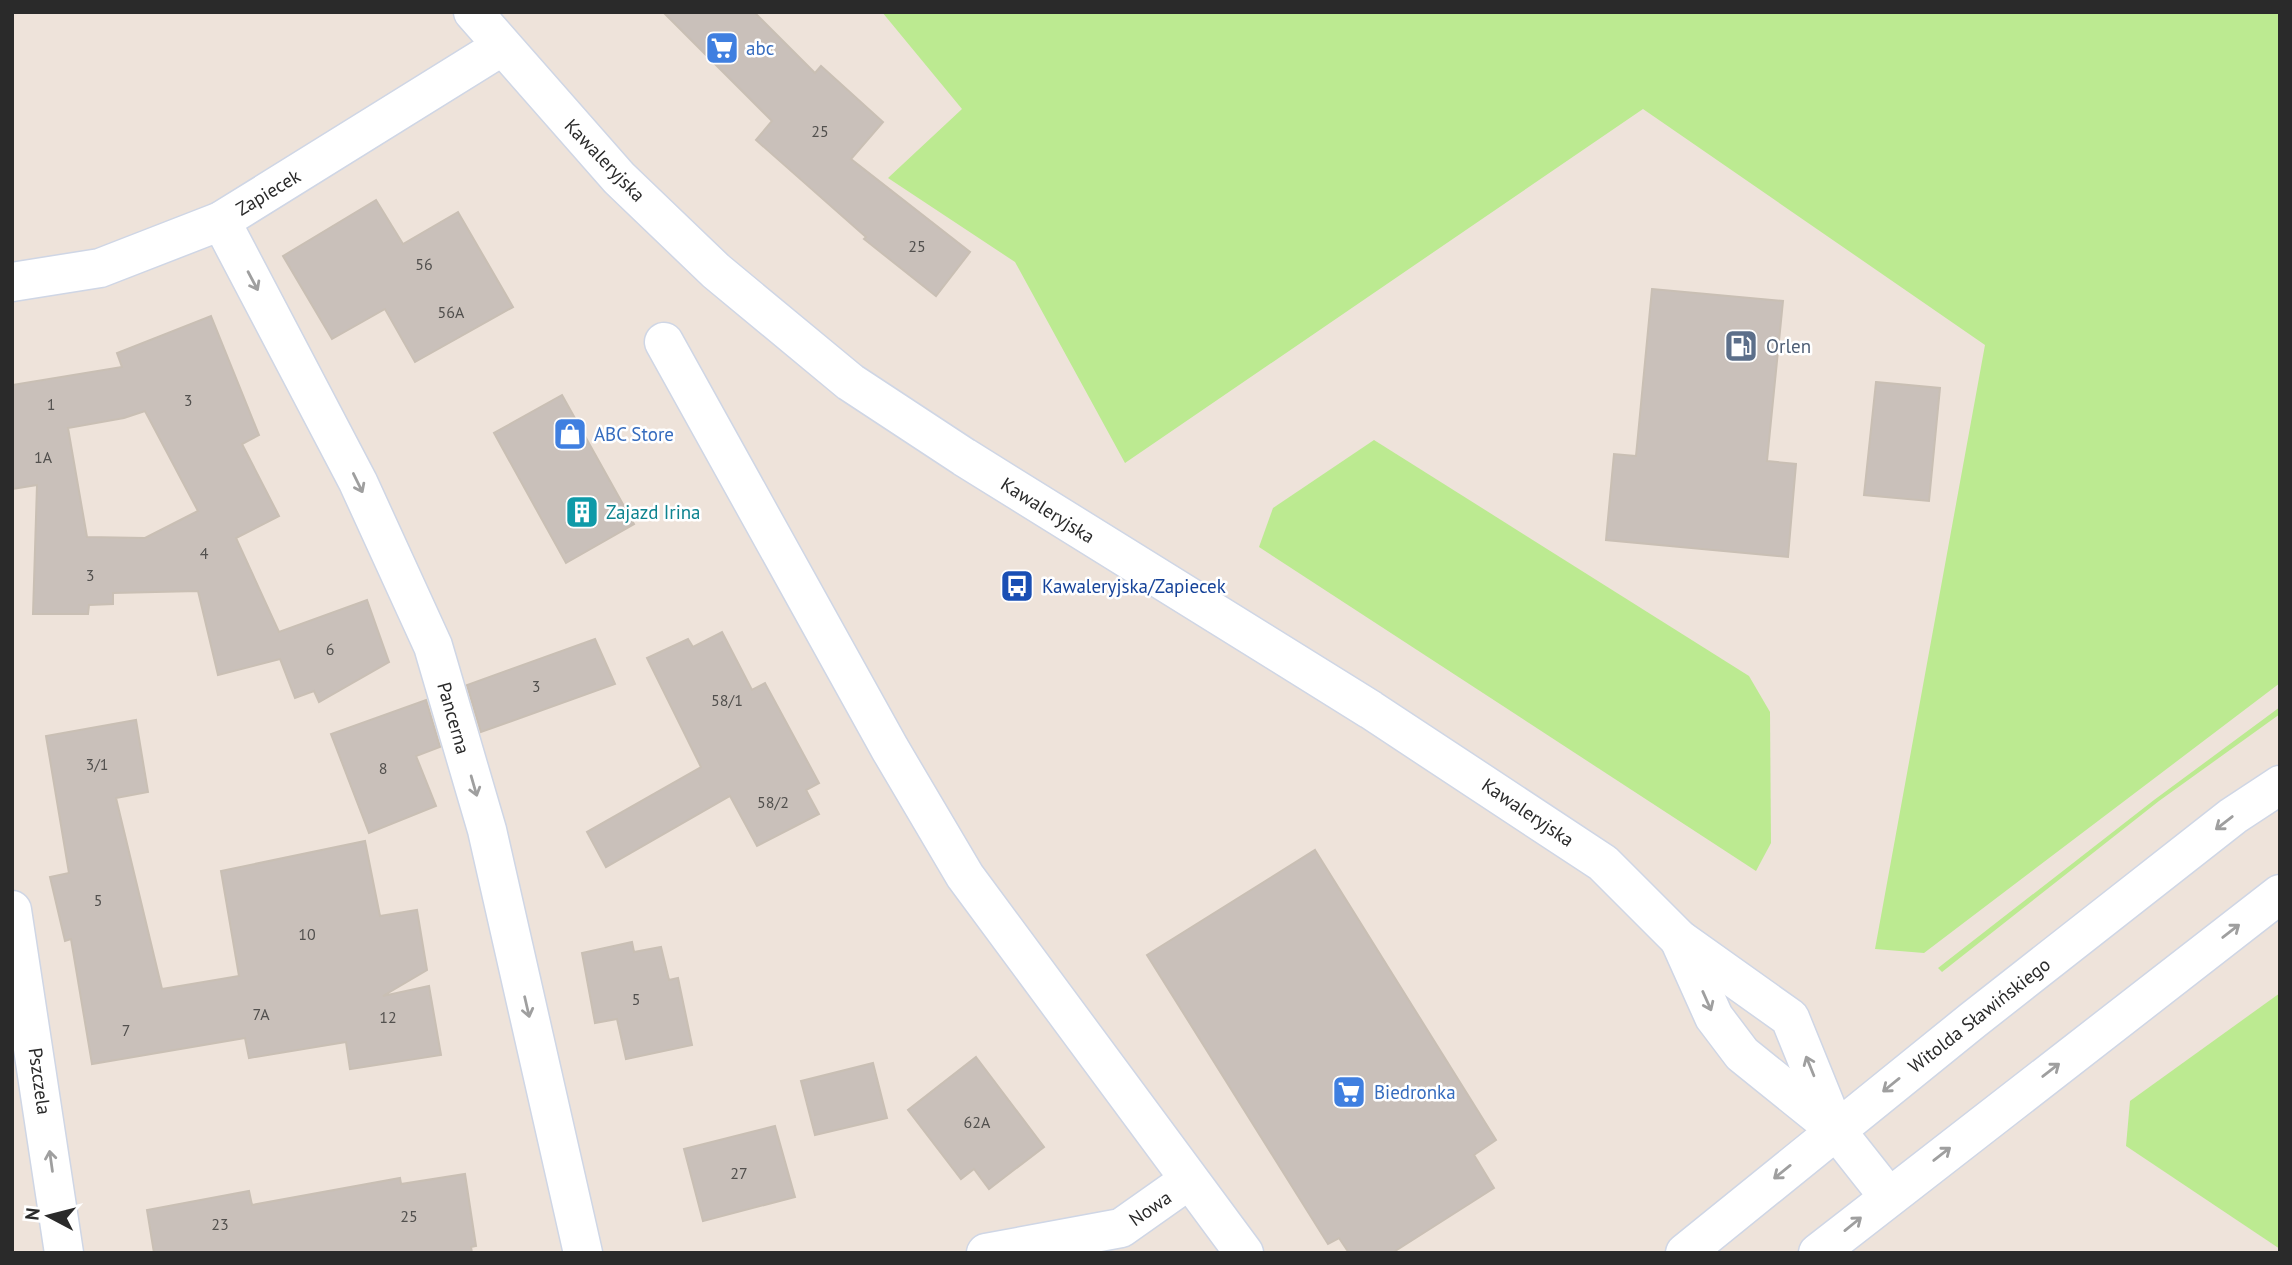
<svg xmlns="http://www.w3.org/2000/svg" width="2292" height="1265" font-family="'PT Sans',sans-serif">
<style>
.green{fill:#bcea91}
.building{fill:#c9c0ba;stroke:#c9bfb4;stroke-width:2;fill-rule:evenodd}
.lines{fill:none;stroke-linecap:round;stroke-linejoin:round}
.street-casing{stroke:#cfd6e5;stroke-width:41}
.secondary-casing{stroke:#cfd6e5;stroke-width:41}
.street{stroke:#fff;stroke-width:38}
.secondary{stroke:#fff;stroke-width:38}
.oneway{stroke:#9f9f9f}
.labels{text-anchor:middle;dominant-baseline:central;stroke-width:5;stroke-linejoin:round;paint-order:stroke}
.number-label{font-size:16px;fill:#52504e}
.shop-label{font-size:19px;fill:#366cbe;stroke:#fff;text-anchor:start}
.street-label{font-size:19px;fill:#2a2a2a;stroke:#fff}
.service-label{font-size:19px;fill:#4e5e75;stroke:#fff;text-anchor:start}
.culture-label{font-size:19px;fill:#0d838f;stroke:#fff;text-anchor:start}
.transit-label{font-size:19px;fill:#164399;stroke:#fff;text-anchor:start}
</style>
<rect width="100%" height="100%" fill="#eee3da"/>
<g class="green">
<polygon points="882,12 2280,12 2280,683 1924,953 1875,949 1985,345 1643,109 1125,463 1015,262 888,178 962,109"/>
<polygon points="1374,440 1749,676 1770,712 1771,843 1756,871 1259,547 1273,508"/>
<polygon points="2280,707 2280,714 2159,801 1942,972 1938,968 2154,800"/>
<polygon points="2280,993 2280,1249 2126,1146 2130,1101"/>
</g>
<g class="building">
<polygon points="663,12 754,12 815,73 821,66 883,122 851,159 970,252 936,296 864,239 866,237 756,140 772,121"/>
<polygon points="376,200 403,244 458,212 513,307 415,362 385,309 332,339 283,256"/>
<polygon points="1652,289 1783,301 1767,461 1796,464 1788,557 1606,540 1614,454 1636,456"/>
<path d="M211 316 259 435 242 444 279 516 236 538 279 632 367 600 389 662 319 702 314 691 295 698 280 659 218 675 198 591 113 593V604L89 605 88 614H33L37 485 12 489V385L122 367 117 353ZM145 411 198 511 145 538 87 537 68 428 124 418Z"/>
<polygon points="1876,382 1940,388 1929,501 1864,495"/>
<polygon points="562,395 634,524 566,563 494,433"/>
<polygon points="722,632 752,690 765,683 819,783 806,790 819,814 757,846 730,796 606,867 587,832 701,767 647,658 688,639 693,647"/>
<polygon points="595,639 615,684 481,732 467,685"/>
<polygon points="426,700 440,747 416,756 436,806 369,833 331,734"/>
<polygon points="136,720 148,792 116,798 162,989 239,976 221,871 365,841 380,916 417,910 427,970 383,996 429,986 441,1055 350,1069 346,1042 249,1058 245,1038 92,1064 71,939 65,941 50,877 69,873 46,736"/>
<polygon points="1315,850 1496,1140 1474,1155 1494,1188 1392,1253 1349,1253 1339,1238 1328,1244 1147,955"/>
<polygon points="632,942 634,952 661,947 669,980 678,978 692,1045 626,1059 617,1019 595,1023 582,953"/>
<polygon points="976,1057 1044,1147 989,1189 974,1169 961,1179 908,1110"/>
<polygon points="873,1063 887,1118 815,1135 801,1081"/>
<polygon points="775,1126 795,1197 703,1221 684,1149"/>
<polygon points="465,1174 476,1246 471,1247 472,1253 154,1253 147,1210 249,1191 252,1205 400,1178 401,1184"/>
</g>
<g class="lines">
<defs>
<g id="street">
<polyline points="221,221 358,482 433,646 487,830 583,1253"/>
<polyline points="12,282 100,268 221,221 501,47"/>
<polyline points="664,342 890,749 965,876 1244,1253"/>
<polyline points="12,910 64,1253"/>
<polyline points="986,1253 1121,1228 1189,1180"/>
</g>
<g id="secondary">
<polyline points="473,12 619,178 716,271 850,382 964,457 1371,710 1603,863 1679,939 1790,1018 1835,1129"/>
<polyline points="1679,939 1714,1017 1742,1054 1835,1129 1888,1196"/>
<polyline points="1685,1253 1973,1020 2233,816 2280,785"/>
<polyline points="1818,1253 2280,894"/>
</g>
</defs>
<use href="#street" class="street-casing"/>
<use href="#secondary" class="secondary-casing"/>
<use href="#street" class="street"/>
<use href="#secondary" class="secondary"/>
</g>
<defs><path id="oneway-shaft" d="M-6 0H5M1.5-3L5.5 0L1.5 3" fill="none" stroke-width="1.6" stroke-linecap="round" stroke-linejoin="round" transform="scale(1.75)"/></defs>
<g class="oneway">
<use href="#oneway-shaft" transform="translate(253 281) rotate(62)"/>
<use href="#oneway-shaft" transform="translate(358 483) rotate(64)"/>
<use href="#oneway-shaft" transform="translate(474 786) rotate(74)"/>
<use href="#oneway-shaft" transform="translate(2224 823) rotate(142)"/>
<use href="#oneway-shaft" transform="translate(2231 931) rotate(-38)"/>
<use href="#oneway-shaft" transform="translate(1707 1001) rotate(66)"/>
<use href="#oneway-shaft" transform="translate(527 1007) rotate(77)"/>
<use href="#oneway-shaft" transform="translate(1810 1066) rotate(-112)"/>
<use href="#oneway-shaft" transform="translate(2051 1070) rotate(-38)"/>
<use href="#oneway-shaft" transform="translate(1891 1085) rotate(141)"/>
<use href="#oneway-shaft" transform="translate(1942 1154) rotate(-38)"/>
<use href="#oneway-shaft" transform="translate(51 1161) rotate(-98)"/>
<use href="#oneway-shaft" transform="translate(1782 1172) rotate(141)"/>
<use href="#oneway-shaft" transform="translate(1853 1224) rotate(-39)"/>
</g>
<defs>
<symbol id="supermarket-square" viewBox="-11 -11 22 22"><rect x="-9" y="-9" width="18" height="18" rx="4" fill="#3f7fe0" stroke="#fff"/><path d="M-6-5.5h2.5l.6 2H6L4.5 2H-2.5L-4.4-4H-6ZM-1.5 3.2a1.3 1.3 0 1 0 .1 0ZM3 3.2a1.3 1.3 0 1 0 .1 0Z" fill="#fff"/></symbol>
<symbol id="fuel-square" viewBox="-11 -11 22 22"><rect x="-9" y="-9" width="18" height="18" rx="4" fill="#5c6f8a" stroke="#fff"/><path d="M-5.5-6h7V0h2V4h1.3V-2.5L3-4.5l.8-.8L6-3V5H2.5V1h-1V6h-7ZM-4.2-4.7v3.2H.2V-4.7Z" fill="#fff"/></symbol>
<symbol id="shop-square" viewBox="-11 -11 22 22"><rect x="-9" y="-9" width="18" height="18" rx="4" fill="#3f7fe0" stroke="#fff"/><path d="M-5-2.5h2.3a2.7 3.5 0 0 1 5.4 0H5L5.5 6h-11ZM-1.5-2.5h3a1.5 2.3 0 0 0-3 0Z" fill="#fff"/></symbol>
<symbol id="building-square" viewBox="-11 -11 22 22"><rect x="-9" y="-9" width="18" height="18" rx="4" fill="#0f9aa8" stroke="#fff"/><path d="M-4-6H4V6H1V3H-1V6H-4ZM-2.5-4.3h1.7v1.8h-1.7ZM.8-4.3h1.7v1.8H.8ZM-2.5-1h1.7V.8h-1.7ZM.8-1h1.7V.8H.8Z" fill="#fff"/></symbol>
<symbol id="bus-square" viewBox="-11 -11 22 22"><rect x="-9" y="-9" width="18" height="18" rx="4" fill="#1a4fb4" stroke="#fff"/><path d="M-5-6H5V4H4V6H2V4H-2V6H-4V4H-5ZM-3.5-4V0h7V-4ZM-3.5 1.2v1.5H-2V1.2ZM2 1.2v1.5H3.5V1.2Z" fill="#fff"/></symbol>
</defs>
<g fill-rule="evenodd">
<use href="#supermarket-square" x="703" y="29" width="38" height="38"/>
<use href="#fuel-square" x="1722" y="327" width="38" height="38"/>
<use href="#shop-square" x="551" y="415" width="38" height="38"/>
<use href="#building-square" x="563" y="493" width="38" height="38"/>
<use href="#bus-square" x="998" y="567" width="38" height="38"/>
<use href="#supermarket-square" x="1330" y="1073" width="38" height="38"/>
</g>
<g class="labels">
<g class="number-label">
<text x="820" y="131">25</text>
<text x="917" y="246">25</text>
<text x="424" y="264">56</text>
<text x="451" y="312">56A</text>
<text x="188" y="400">3</text>
<text x="51" y="404">1</text>
<text x="43" y="457">1A</text>
<text x="204" y="553">4</text>
<text x="90" y="575">3</text>
<text x="330" y="649">6</text>
<text x="536" y="686">3</text>
<text x="727" y="700">58/1</text>
<text x="97" y="764">3/1</text>
<text x="383" y="768">8</text>
<text x="773" y="802">58/2</text>
<text x="98" y="900">5</text>
<text x="307" y="934">10</text>
<text x="636" y="999">5</text>
<text x="261" y="1014">7A</text>
<text x="388" y="1017">12</text>
<text x="126" y="1030">7</text>
<text x="977" y="1122">62A</text>
<text x="739" y="1173">27</text>
<text x="409" y="1216">25</text>
<text x="220" y="1224">23</text>
</g>
<g class="shop-label">
<text x="746" y="48">abc</text>
<text x="594" y="434">ABC Store</text>
<text x="1374" y="1092">Biedronka</text>
</g>
<g class="street-label">
<text transform="translate(605 160) rotate(46)">Kawaleryjska</text>
<text transform="translate(268 192) rotate(-31)">Zapiecek</text>
<text transform="translate(1048 510) rotate(32)">Kawaleryjska</text>
<text transform="translate(454 718) rotate(74)">Pancerna</text>
<text transform="translate(1528 812) rotate(34)">Kawaleryjska</text>
<text transform="translate(1979 1015) rotate(-38)">Witolda Sławińskiego</text>
<text transform="translate(40 1081) rotate(82)">Pszczela</text>
<text transform="translate(1150 1208) rotate(-35)">Nowa</text>
</g>
<g class="service-label">
<text x="1766" y="346">Orlen</text>
</g>
<g class="culture-label">
<text x="606" y="512">Zajazd Irina</text>
</g>
<g class="transit-label">
<text x="1042" y="586">Kawaleryjska/Zapiecek</text>
</g>
</g>
<rect width="2292" height="1265" fill="none" stroke="#2a2a2a" stroke-width="28"/>
<g transform="translate(49 1216) rotate(277)" stroke="#ffffff" stroke-width="5" paint-order="stroke">
<path d="M0-5L12 26L0 18L-12 26Z" fill="#2a2a2a"/>
<text y="-10" font-size="19" font-weight="bold" text-anchor="middle" fill="#2a2a2a">N</text>
</g>
</svg>
